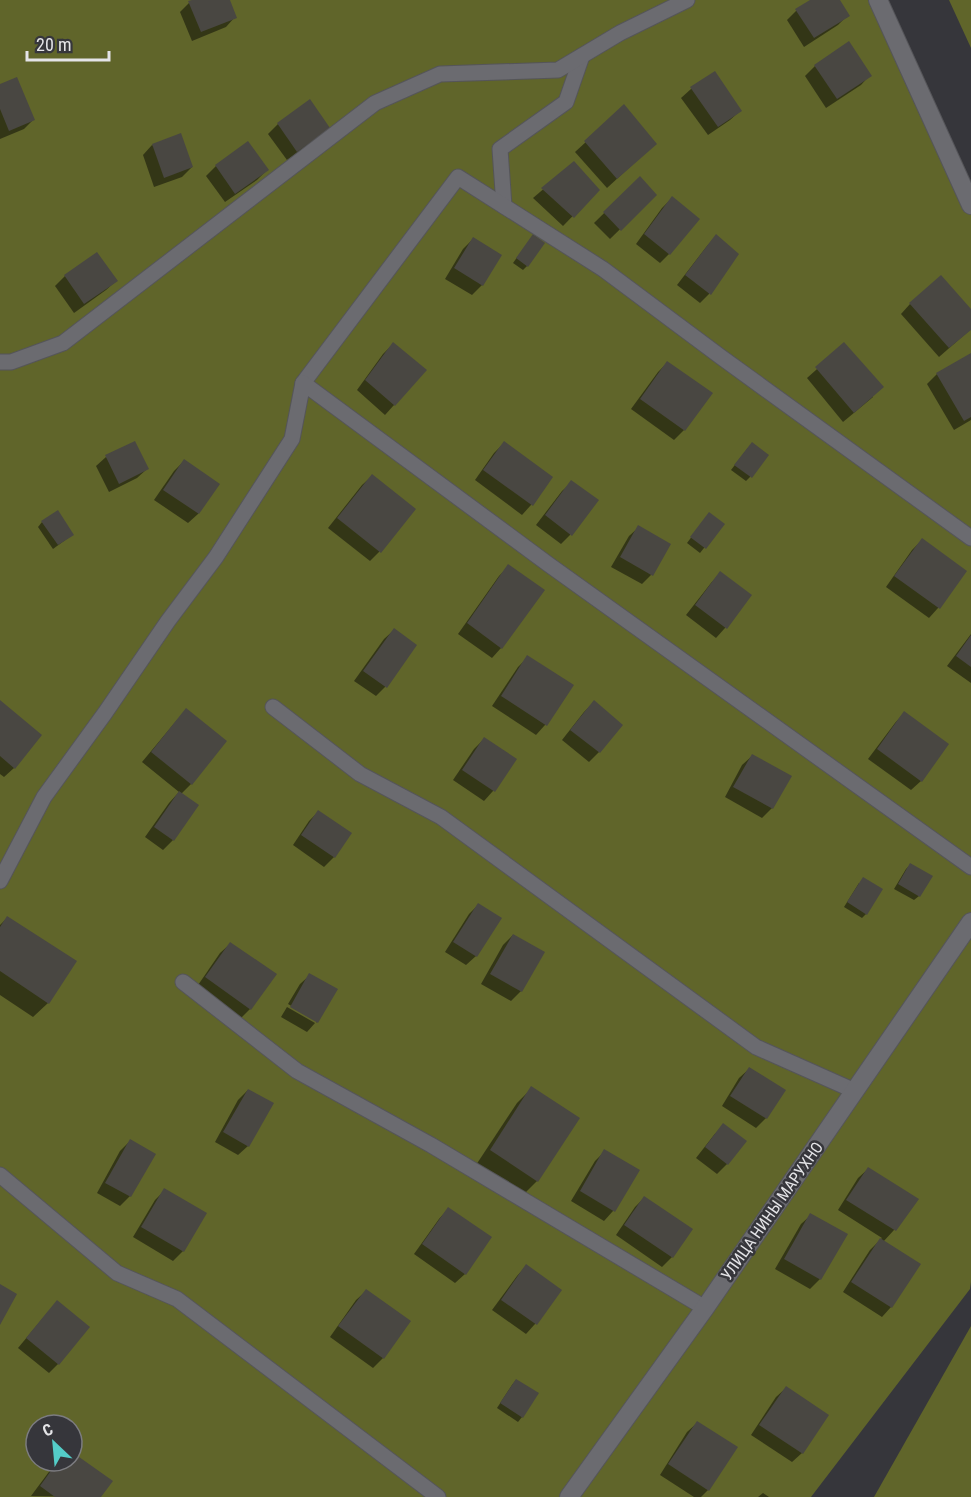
<svg xmlns="http://www.w3.org/2000/svg" width="971" height="1497" font-family="'Roboto Condensed',sans-serif">
<style>
.green{fill:#60652a;fill-rule:evenodd}
.shadow{fill:#0007}
.building{fill:#494742}
.lines{fill:none;stroke-linecap:round;stroke-linejoin:round}
.lane-casing{stroke:#555559;stroke-width:17}
.street-casing{stroke:#555559;stroke-width:20}
.lane{stroke:#6b6b70;stroke-width:15}
.street{stroke:#6b6b70;stroke-width:18}
.labels{text-anchor:middle;dominant-baseline:central;stroke-width:5;stroke-linejoin:round;paint-order:stroke}
.street-label{font-size:16px;fill:#e4e4e7;stroke:#36363b}
</style>
<rect width="100%" height="100%" fill="#36363b"/>
<g class="green">
<path d="M0 0H888L971 183V1282L970 1289 811 1497H0ZM36 1425H72V1461H36Z"/>
<polygon points="949,0 971,0 971,48"/>
<polygon points="971,1326 971,1497 874,1497"/>
</g>
<g class="shadow">
<polygon points="195,0 228,0 235,17 226,27 192,41 180,12 189,3"/>
<polygon points="813,0 838,0 848,15 838,25 804,47 787,20 796,11"/>
<polygon points="815,66 870,75 861,85 826,108 805,76"/>
<polygon points="714,73 740,111 730,120 708,135 681,98 691,89"/>
<polygon points="0,86 34,119 24,129 0,139"/>
<polygon points="310,101 328,128 319,138 287,160 268,134 278,124"/>
<polygon points="624,107 645,153 607,188 575,152"/>
<polygon points="152,145 192,167 182,177 154,187 143,155"/>
<polygon points="574,163 598,190 563,226 533,198"/>
<polygon points="216,166 267,170 257,180 225,202 206,176"/>
<polygon points="640,178 655,195 610,239 594,223"/>
<polygon points="672,198 669,254 660,263 636,244 662,208"/>
<polygon points="716,236 709,294 700,303 677,285 707,246"/>
<polygon points="473,239 482,285 472,295 445,279 463,249"/>
<polygon points="529,241 527,266 523,270 513,263"/>
<polygon points="97,254 116,281 106,290 74,313 55,286 65,276"/>
<polygon points="910,304 971,312 971,329 939,357 901,314"/>
<polygon points="393,344 394,405 385,415 357,390 383,354"/>
<polygon points="844,345 873,397 843,422 807,378"/>
<polygon points="971,355 971,420 954,430 927,384 937,374"/>
<polygon points="667,363 684,430 674,440 631,409 658,372"/>
<polygon points="504,443 551,478 531,505 522,515 475,480 494,453"/>
<polygon points="748,448 750,477 746,481 731,470"/>
<polygon points="106,457 147,469 137,478 109,492 96,466"/>
<polygon points="184,461 218,485 198,514 188,523 154,500 174,471"/>
<polygon points="372,476 414,510 379,552 370,561 328,528 362,485"/>
<polygon points="572,482 570,535 561,544 536,525 562,491"/>
<polygon points="705,519 723,524 700,553 687,543"/>
<polygon points="42,522 72,535 53,549 38,527"/>
<polygon points="639,527 651,575 642,584 611,567 629,536"/>
<polygon points="922,540 965,572 938,608 929,618 886,587 912,550"/>
<polygon points="509,566 501,648 492,658 458,634 499,576"/>
<polygon points="720,573 750,595 725,628 716,638 686,615 711,583"/>
<polygon points="394,630 385,687 376,696 354,681 384,639"/>
<polygon points="971,634 971,683 947,666"/>
<polygon points="528,657 571,686 545,725 536,735 492,706 518,667"/>
<polygon points="0,702 14,768 4,777 0,774"/>
<polygon points="594,702 621,725 599,752 589,762 562,740 584,712"/>
<polygon points="904,713 921,781 911,790 868,759 895,723"/>
<polygon points="177,720 225,741 191,784 181,794 173,840 163,850 145,837 169,803 179,792 142,762"/>
<polygon points="484,739 515,760 493,791 484,801 453,780 474,749"/>
<polygon points="752,756 772,808 762,818 725,797 742,765"/>
<polygon points="318,812 350,833 334,857 324,867 293,845 309,821"/>
<polygon points="910,865 919,896 914,900 894,889 906,869"/>
<polygon points="859,883 866,914 862,918 844,907"/>
<polygon points="478,905 476,956 466,965 445,952 469,914"/>
<polygon points="8,917 48,1003 33,1017 0,995 0,925"/>
<polygon points="513,935 521,991 511,1001 481,984 503,945"/>
<polygon points="230,944 250,1009 241,1018 196,988 220,953"/>
<polygon points="310,975 336,989 316,1023 316,1020 288,1004 300,984"/>
<polygon points="287,1007 315,1023 307,1032 281,1017"/>
<polygon points="749,1069 766,1118 756,1128 722,1106 739,1078"/>
<polygon points="532,1088 537,1181 523,1195 476,1165 517,1103"/>
<polygon points="248,1090 248,1146 238,1155 215,1142 238,1100"/>
<polygon points="723,1125 744,1141 727,1164 717,1174 696,1158 714,1135"/>
<polygon points="130,1141 154,1155 130,1196 120,1206 97,1193 120,1151"/>
<polygon points="605,1151 638,1170 613,1211 604,1221 571,1201 595,1161"/>
<polygon points="868,1169 917,1199 894,1230 883,1242 891,1307 882,1317 843,1292 870,1250 882,1238 838,1210 858,1178"/>
<polygon points="165,1190 183,1251 173,1261 133,1237 155,1200"/>
<polygon points="644,1198 672,1257 662,1267 616,1235 635,1207"/>
<polygon points="448,1209 465,1274 455,1283 414,1254 439,1219"/>
<polygon points="811,1215 820,1279 810,1289 775,1269 801,1224"/>
<polygon points="526,1266 560,1290 535,1324 526,1334 492,1310 517,1276"/>
<polygon points="366,1291 409,1322 383,1358 373,1368 330,1337 356,1300"/>
<polygon points="48,1312 58,1364 49,1373 18,1348"/>
<polygon points="516,1380 522,1417 518,1422 497,1408 512,1385"/>
<polygon points="786,1388 802,1453 792,1462 751,1435 776,1397"/>
<polygon points="697,1423 708,1490 701,1497 694,1497 660,1475 687,1432"/>
<polygon points="72,1454 99,1497 31,1496 57,1461 72,1461"/>
<polygon points="763,1493 769,1497 758,1497"/>
</g>
<g class="building">
<polygon points="192,0 230,0 237,18 201,32 188,1"/>
<polygon points="810,0 840,0 850,16 814,38 795,9"/>
<polygon points="849,41 872,76 837,99 814,65"/>
<polygon points="715,71 742,111 718,127 690,87"/>
<polygon points="17,77 35,120 9,131 0,109 0,84"/>
<polygon points="310,99 330,128 297,152 277,123"/>
<polygon points="624,104 657,144 617,179 584,141"/>
<polygon points="181,133 193,167 164,178 152,144"/>
<polygon points="248,141 269,170 235,194 215,165"/>
<polygon points="574,161 600,190 574,218 541,188"/>
<polygon points="640,176 657,195 621,231 603,212"/>
<polygon points="672,196 700,219 670,255 644,234"/>
<polygon points="533,234 545,243 528,267 516,258"/>
<polygon points="716,234 739,254 711,295 685,275"/>
<polygon points="473,237 502,255 483,286 454,268"/>
<polygon points="97,252 118,281 84,304 64,275"/>
<polygon points="941,275 971,309 971,330 949,348 909,303"/>
<polygon points="393,342 427,370 395,406 365,380"/>
<polygon points="844,342 884,387 854,413 815,367"/>
<polygon points="971,353 971,417 964,421 936,373"/>
<polygon points="667,361 713,393 685,431 640,399"/>
<polygon points="135,441 149,469 119,484 105,455"/>
<polygon points="504,441 553,477 533,506 483,470"/>
<polygon points="752,442 769,455 752,478 734,465"/>
<polygon points="184,459 220,484 199,514 163,490"/>
<polygon points="372,474 416,509 381,553 337,518"/>
<polygon points="571,480 599,500 572,536 545,515"/>
<polygon points="58,510 74,535 58,545 41,521"/>
<polygon points="709,512 725,524 706,549 690,537"/>
<polygon points="638,525 671,544 653,576 620,557"/>
<polygon points="922,538 967,571 940,609 894,576"/>
<polygon points="508,564 545,590 502,649 467,623"/>
<polygon points="720,571 752,595 727,629 695,605"/>
<polygon points="394,628 417,645 387,688 363,671"/>
<polygon points="971,635 971,667 956,656"/>
<polygon points="527,655 574,685 547,726 501,696"/>
<polygon points="0,700 42,735 15,769 0,756"/>
<polygon points="594,700 623,725 600,753 570,730"/>
<polygon points="186,708 227,741 192,785 151,752"/>
<polygon points="904,711 949,744 922,782 877,749"/>
<polygon points="484,737 517,759 495,792 462,770"/>
<polygon points="752,754 792,776 773,809 733,787"/>
<polygon points="179,791 199,805 174,841 154,827"/>
<polygon points="318,810 352,833 335,858 301,835"/>
<polygon points="910,863 933,876 920,897 898,884"/>
<polygon points="863,877 883,889 867,915 847,902"/>
<polygon points="478,903 502,918 477,957 453,942"/>
<polygon points="7,916 77,961 49,1004 0,971 0,927"/>
<polygon points="513,934 545,952 522,992 490,974"/>
<polygon points="230,942 277,974 251,1010 205,977"/>
<polygon points="309,973 338,989 318,1023 290,1007"/>
<polygon points="749,1067 786,1090 767,1119 730,1096"/>
<polygon points="531,1086 580,1118 538,1182 490,1150"/>
<polygon points="248,1089 274,1103 249,1147 223,1132"/>
<polygon points="723,1123 747,1141 728,1165 705,1147"/>
<polygon points="130,1139 156,1154 131,1197 105,1183"/>
<polygon points="604,1149 640,1170 615,1212 580,1191"/>
<polygon points="868,1167 919,1199 896,1231 846,1200"/>
<polygon points="164,1188 207,1213 184,1252 141,1227"/>
<polygon points="644,1196 693,1229 673,1258 624,1225"/>
<polygon points="448,1207 492,1237 466,1275 422,1244"/>
<polygon points="810,1213 848,1234 821,1280 784,1259"/>
<polygon points="880,1238 921,1264 892,1308 851,1282"/>
<polygon points="526,1264 562,1290 537,1325 501,1300"/>
<polygon points="0,1284 17,1294 0,1325"/>
<polygon points="366,1289 411,1321 384,1359 338,1326"/>
<polygon points="57,1300 90,1327 59,1365 26,1338"/>
<polygon points="516,1379 539,1393 523,1418 500,1403"/>
<polygon points="786,1386 829,1415 803,1454 759,1425"/>
<polygon points="697,1421 738,1447 709,1491 668,1464"/>
<polygon points="72,1452 113,1481 101,1497 55,1497 40,1486 58,1461 72,1461"/>
</g>
<g class="lines">
<defs>
<g id="lane">
<polyline points="504,206 500,149 566,102 582,56"/>
<polyline points="0,362 11,362 63,343 375,103 440,74 558,70 620,33 687,0"/>
<polyline points="303,383 458,177 603,269 721,357 971,538"/>
<polyline points="273,707 360,774 441,817 756,1047 855,1091"/>
<polyline points="0,881 44,797 105,713 168,621 216,557 292,439 303,383 548,564 971,867"/>
<polyline points="183,982 297,1071 431,1145 705,1308"/>
<polyline points="0,1175 117,1273 177,1299 438,1497"/>
</g>
<g id="street">
<polyline points="878,0 971,205"/>
<polyline points="569,1497 705,1308 971,922"/>
</g>
</defs>
<use href="#lane" class="lane-casing"/>
<use href="#street" class="street-casing"/>
<use href="#lane" class="lane"/>
<use href="#street" class="street"/>
</g>
<g class="labels">
<g class="street-label">
<text transform="translate(772 1211) rotate(-55)">УЛИЦА НИНЫ МАРУХНО</text>
</g>
</g>
<g transform="translate(54 1443) rotate(334)"><circle r="28" fill="#36363b" stroke="#7c7c80" stroke-width="1.5"/>
<path d="M0-4.5L10 22L0 15L-10 22Z" fill="#54cdc8"/>
<text y="-9" font-size="16" font-weight="bold" text-anchor="middle" fill="#e4e4e7">С</text>
</g>
<path d="M27 51v9h82v-9" fill="none" stroke="#e4e4e7" stroke-width="3"/>
<text x="36" y="51" font-size="18" fill="#e4e4e7" stroke="#36363b" stroke-width="4.5" paint-order="stroke">20 m</text>
</svg>
